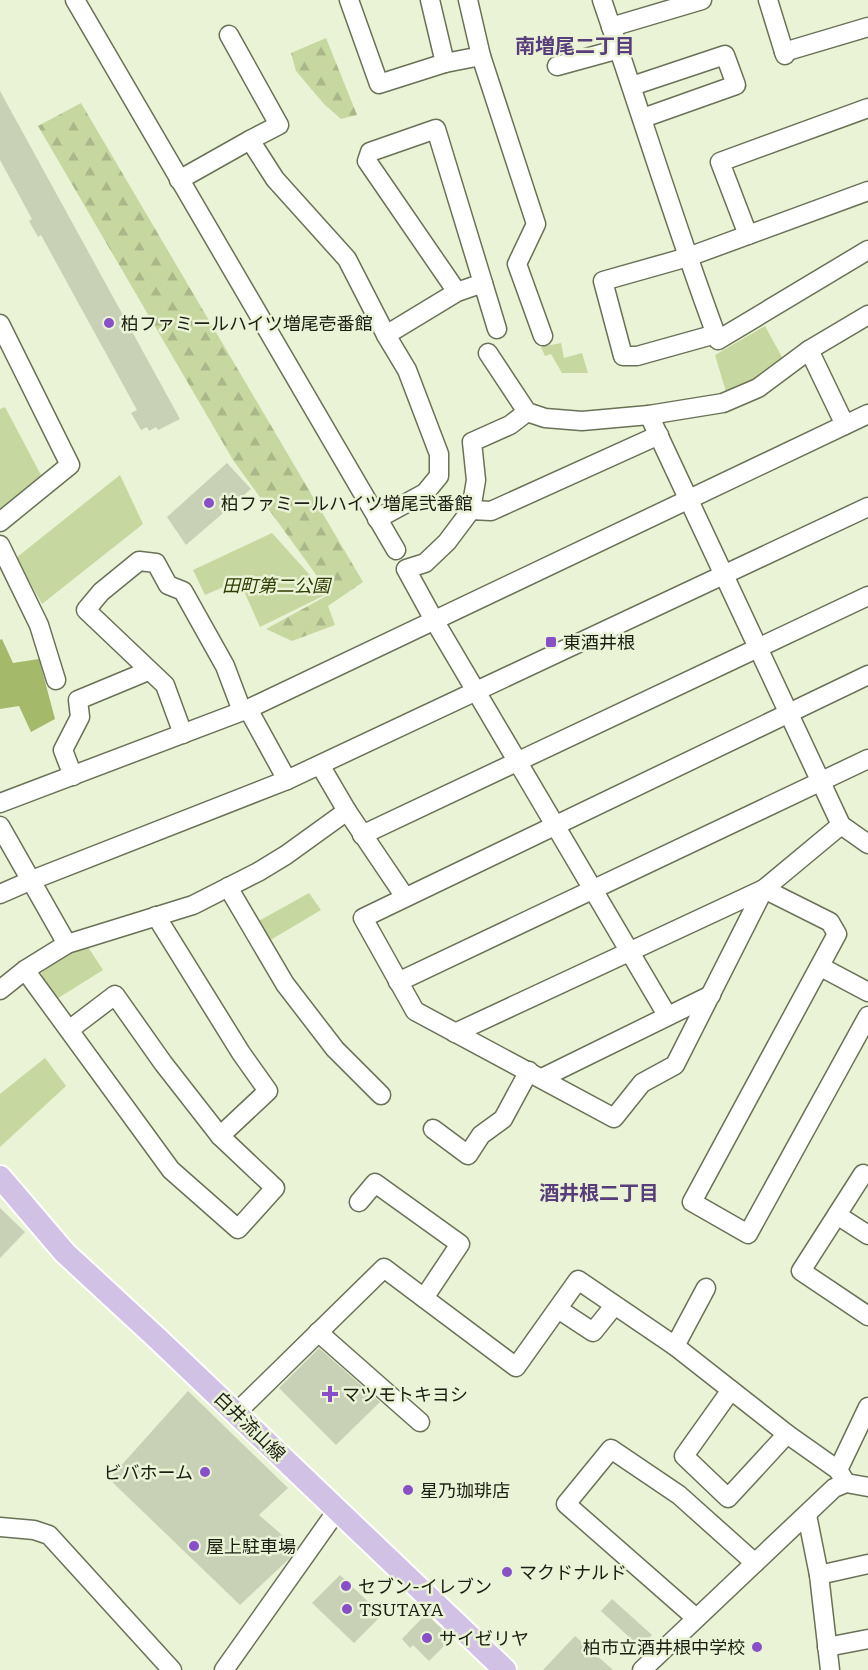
<svg xmlns="http://www.w3.org/2000/svg" width="868" height="1670" font-family="'Roboto Serif','Noto Sans JP',serif">
<style>
.green{fill:#c7d7a0}
.forest{fill:url(#forest-firs)}
.water{fill:#a5b96b}
.building{fill:#c8d1b5}
.lines{fill:none;stroke-linecap:round;stroke-linejoin:round}
.minor-casing{stroke:#697157;stroke-width:21}
.major-casing{stroke:#fff;stroke-width:26}
.minor{stroke:#fff;stroke-width:18}
.major{stroke:#d0c1e5;stroke-width:22}
.poi-dot{fill:#8850c7;stroke:#eaf3d6;stroke-width:2}
.labels{text-anchor:middle;dominant-baseline:central;stroke-width:5;stroke-linejoin:round;paint-order:stroke}
.poi-label{font-size:18px;fill:#1b1e13;stroke:#eaf3d6;text-anchor:start}
.park-label{font-size:18px;font-style:italic;fill:#2f3b00;stroke:#eaf3d6}
.street-label{font-size:18px;fill:#1b1e13;stroke:#eaf3d6}
.neighbourhood-label{font-size:20px;font-weight:bold;fill:#573d79;stroke:#eaf3d6}
</style>
<defs>
<pattern id="forest-firs" width="22" height="20" patternUnits="userSpaceOnUse" patternTransform="scale(1.5)"><rect width="22" height="20" fill="#c7d7a0"/><path d="M5 1l3.5 6h-7zM16 11l3.5 6h-7z" fill="#aab889"/></pattern>
</defs>
<rect width="100%" height="100%" fill="#eaf3d6"/>
<g class="green">
<polygon points="765,326 782,357 753,382 726,392 715,355"/>
<polygon points="561,343 564,358 582,353 588,373 562,373 551,354 545,356 541,347"/>
<polygon points="5,407 43,479 0,514 0,409"/>
<polygon points="120,475 143,524 42,604 16,558"/>
<polygon points="272,533 327,594 260,627 239,580 205,595 193,570"/>
<polygon points="309,893 321,910 267,942 257,922"/>
<polygon points="88,947 103,970 55,1000 41,980 42,972 71,954"/>
<polygon points="45,1058 66,1086 0,1147 0,1094"/>
</g>
<g class="forest">
<polygon points="326,38 357,115 341,119 324,104 296,71 291,53"/>
<polygon points="81,103 363,582 328,606 335,625 292,641 266,629 330,594 233,460 38,126"/>
</g>
<polygon class="water" points="2,639 13,663 39,659 55,719 31,732 19,706 0,709 0,640"/>
<g class="building">
<polygon points="0,91 180,419 158,430 156,427 149,431 147,427 141,430 131,413 137,410 41,235 38,237 29,221 32,219 0,160"/>
<polygon points="227,463 251,489 186,545 167,517"/>
<polygon points="0,1208 25,1232 0,1258"/>
<polygon points="319,1348 380,1402 336,1445 279,1388"/>
<polygon points="188,1391 288,1488 259,1515 297,1548 289,1559 240,1605 109,1479"/>
<polygon points="340,1575 382,1615 354,1643 312,1603"/>
<polygon points="612,1599 652,1635 640,1647 601,1611"/>
<polygon points="426,1614 452,1638 429,1661 413,1645 410,1648 402,1639"/>
<polygon points="575,1636 613,1670 543,1670"/>
</g>
<g class="lines">
<defs>
<g id="minor">
<polyline points="75,0 396,550"/>
<polyline points="349,0 379,84 445,63 430,0"/>
<path d="M602 0C641 113 676 228 718 340L868 250"/>
<polyline points="768,0 785,55"/>
<polyline points="611,27 702,0"/>
<polyline points="229,35 279,125 250,140"/>
<polyline points="784,52 868,27"/>
<polyline points="481,56 536,224 517,264 543,336"/>
<polyline points="445,63 481,56 468,0"/>
<polyline points="557,66 619,49"/>
<polyline points="632,86 725,55 736,85 643,118"/>
<polyline points="179,180 250,140 275,179 347,259 386,335 407,370 439,454 439,476 425,493 377,519"/>
<polyline points="748,235 720,162 868,108"/>
<polyline points="483,283 497,329"/>
<polyline points="0,324 70,465 0,522"/>
<polyline points="716,334 637,356 623,356 603,281 688,257 868,191"/>
<polyline points="386,335 457,292 367,161 370,152 436,129 483,283 457,292"/>
<polyline points="809,350 845,425"/>
<polyline points="488,353 527,412 545,418 582,421 649,415 723,403 758,388 809,350 868,315"/>
<polyline points="649,415 841,825 868,844"/>
<polyline points="659,435 491,511 471,510 447,542 425,563 406,569 434,620 667,1015"/>
<polyline points="471,510 476,480 472,442 510,425 527,412"/>
<polyline points="0,545 39,625 56,680"/>
<polyline points="248,709 287,780"/>
<polyline points="183,734 165,685 86,610 101,592 139,561 156,563 168,585 183,591 225,666 242,711"/>
<polyline points="320,765 347,811 405,897"/>
<polyline points="73,776 63,750 80,717 78,700 148,671"/>
<polyline points="0,803 248,709 868,414"/>
<polyline points="841,825 764,889 675,1065 642,1083 614,1118 415,1011 363,918 868,675"/>
<polyline points="0,826 67,944"/>
<polyline points="362,835 868,596"/>
<polyline points="228,887 285,984 335,1049 381,1095"/>
<polyline points="0,894 32,880 287,780 868,507"/>
<polyline points="156,916 241,1053 268,1091 220,1136"/>
<polyline points="821,967 868,992"/>
<polyline points="25,970 171,1170 238,1229 275,1188 220,1136 163,1063 115,995 69,1030"/>
<polyline points="398,982 868,759"/>
<polyline points="0,990 25,970 67,944 193,905 258,872 286,855 347,811"/>
<polyline points="455,1033 764,889 830,922 837,934 692,1202 748,1234 868,1016"/>
<polyline points="542,1078 711,995"/>
<polyline points="433,1129 468,1155 481,1135 503,1119 529,1071"/>
<polyline points="863,1174 801,1271 868,1316"/>
<polyline points="359,1202 375,1183 460,1244 424,1298"/>
<polyline points="837,1215 868,1235"/>
<polyline points="558,1309 593,1332 614,1306"/>
<polyline points="318,1332 420,1422"/>
<polyline points="675,1346 706,1288"/>
<polyline points="731,1390 684,1456 728,1498 787,1434"/>
<polyline points="236,1413 384,1268 516,1367 578,1280 675,1346 787,1434 838,1470 846,1483"/>
<polyline points="838,1470 868,1407"/>
<polyline points="807,1515 819,1575 830,1670"/>
<polyline points="0,1527 34,1530 49,1535 172,1670"/>
<polyline points="819,1575 868,1564"/>
<polyline points="696,1618 566,1504 611,1449 679,1495 755,1563"/>
<polyline points="827,1647 868,1639"/>
<polyline points="224,1670 338,1509"/>
<polyline points="642,1670 834,1488 846,1483 868,1487"/>
</g>
<polyline id="major" points="0,1177 65,1253 158,1339 505,1670"/>
</defs>
<use href="#minor" class="minor-casing"/>
<use href="#major" class="major-casing"/>
<use href="#minor" class="minor"/>
<use href="#major" class="major"/>
</g>
<g class="poi-dot">
<circle cx="109" cy="323" r="6"/>
<circle cx="209" cy="503" r="6"/>
<rect x="545" y="636" width="12" height="12" rx="3"/>
<path d="M327 1385h6v6h6v6h-6v6h-6v-6h-6v-6h6z"/>
<circle cx="205" cy="1472" r="6"/>
<circle cx="408" cy="1490" r="6"/>
<circle cx="194" cy="1546" r="6"/>
<circle cx="507" cy="1572" r="6"/>
<circle cx="346" cy="1586" r="6"/>
<circle cx="347" cy="1609" r="6"/>
<circle cx="427" cy="1638" r="6"/>
<circle cx="757" cy="1647" r="6"/>
</g>
<g class="labels">
<g class="poi-label">
<text x="121" y="323">柏ファミールハイツ増尾壱番館</text>
<text x="221" y="503">柏ファミールハイツ増尾弐番館</text>
<text x="563" y="642">東酒井根</text>
<text x="342" y="1394">マツモトキヨシ</text>
<text x="193" y="1472" text-anchor="end">ビバホーム</text>
<text x="420" y="1490">星乃珈琲店</text>
<text x="206" y="1546">屋上駐車場</text>
<text x="519" y="1572">マクドナルド</text>
<text x="358" y="1586">セブン-イレブン</text>
<text x="359" y="1609">TSUTAYA</text>
<text x="439" y="1638">サイゼリヤ</text>
<text x="745" y="1647" text-anchor="end">柏市立酒井根中学校</text>
</g>
<g class="park-label">
<text x="276" y="585">田町第二公園</text>
</g>
<g class="street-label">
<text transform="translate(250 1426) rotate(44)">白井流山線</text>
</g>
<g class="neighbourhood-label">
<text x="575" y="46">南増尾二丁目</text>
<text x="599" y="1193">酒井根二丁目</text>
</g>
</g>
</svg>
